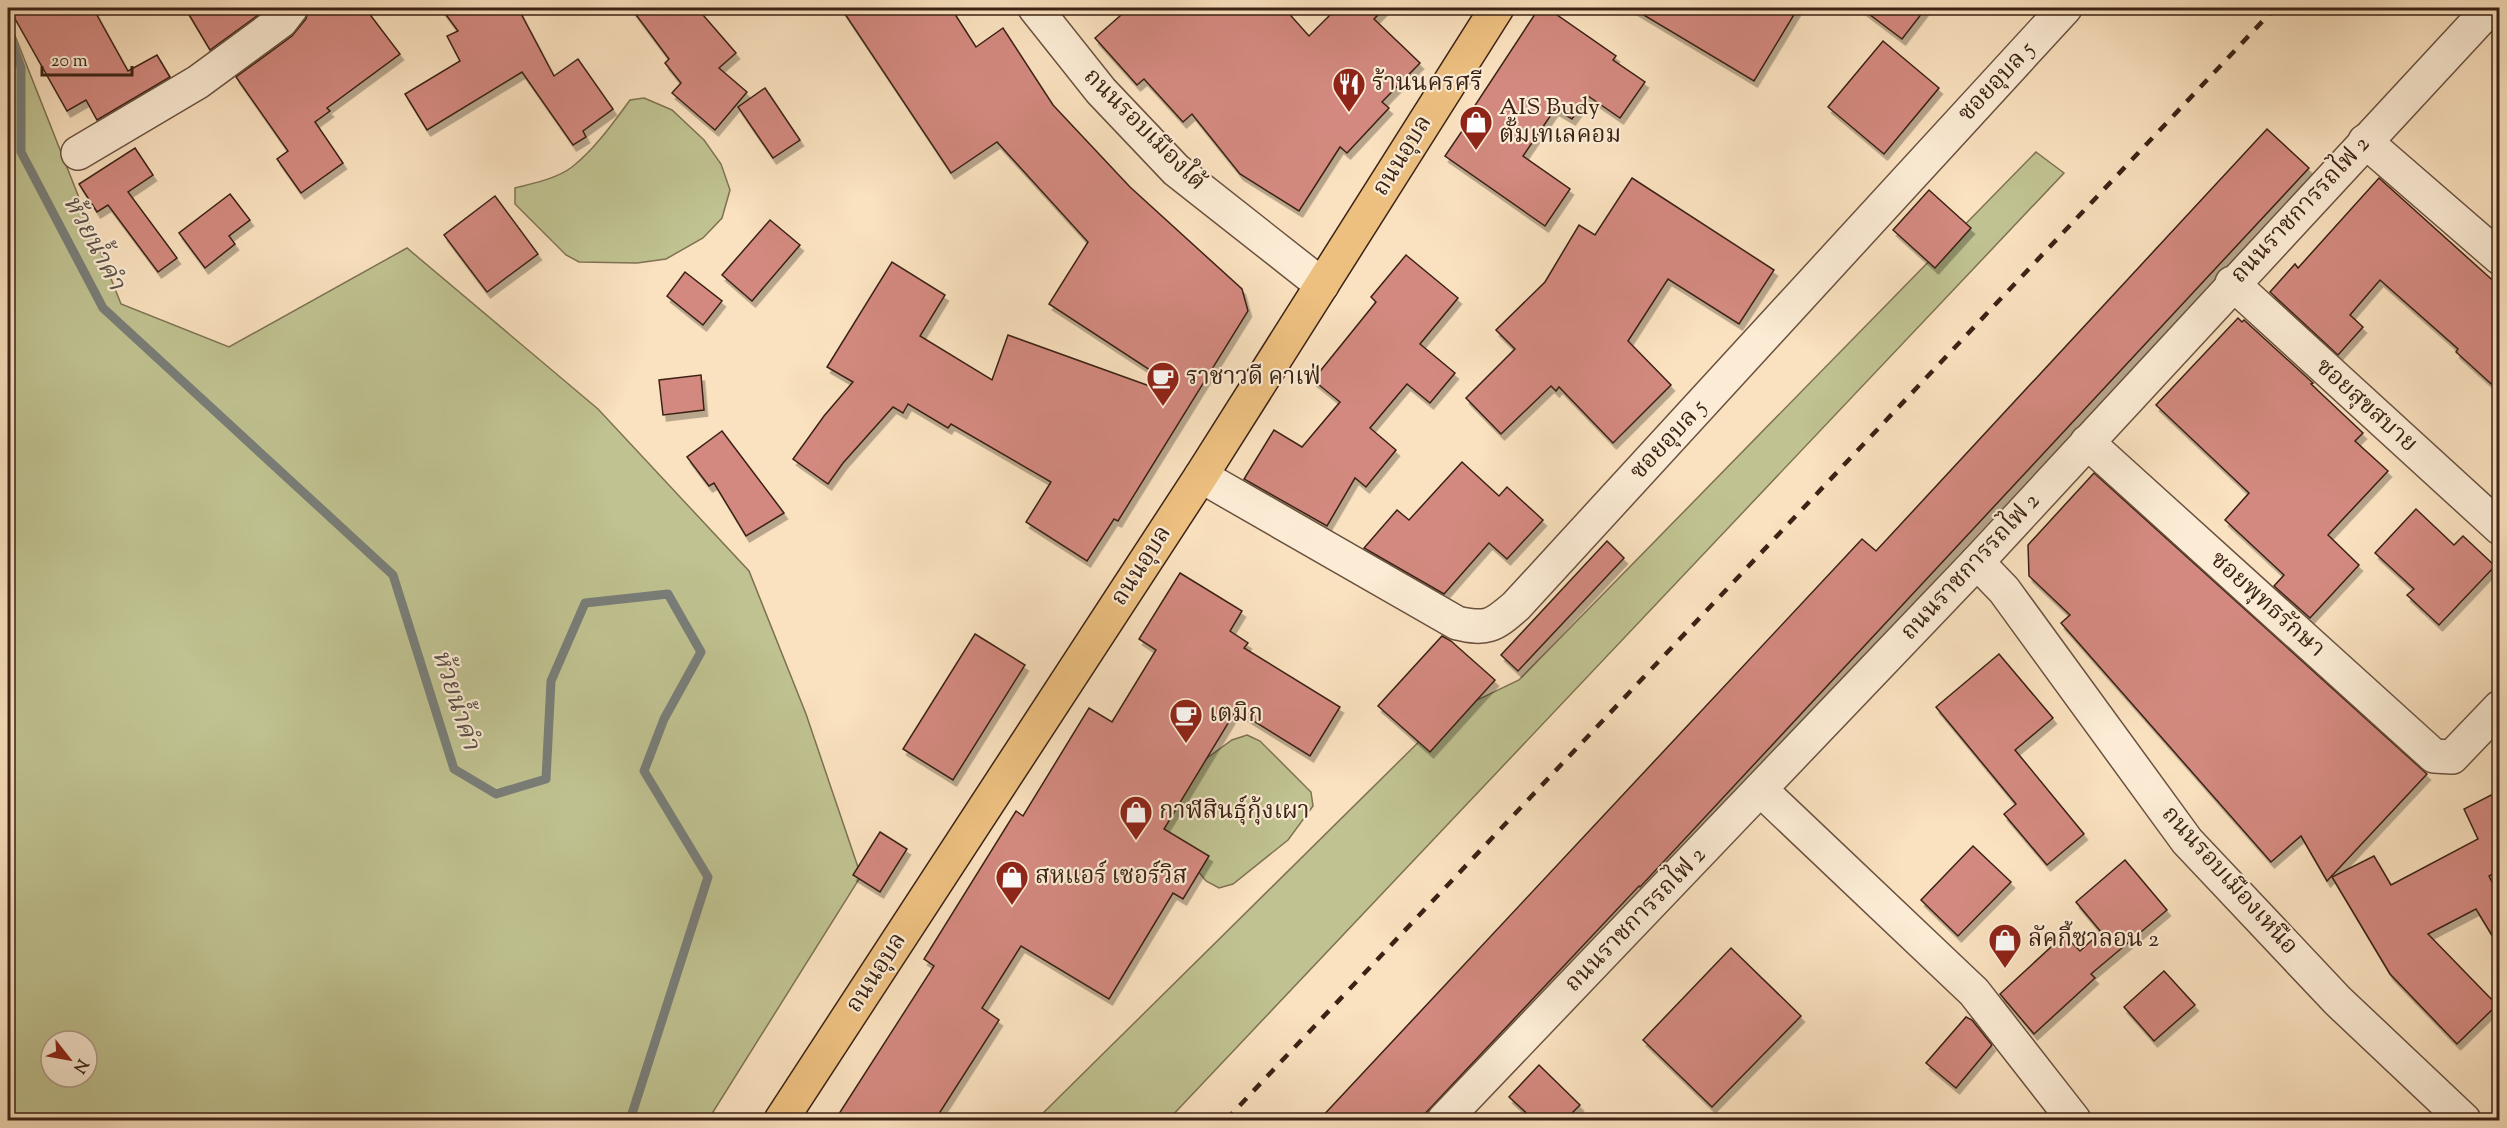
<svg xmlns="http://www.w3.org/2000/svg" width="2507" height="1128" font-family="'Sorts Mill Goudy','Noto Serif Thai',serif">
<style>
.green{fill:#c0c291;stroke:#7e7253;stroke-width:1.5;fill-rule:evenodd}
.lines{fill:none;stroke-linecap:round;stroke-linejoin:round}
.stream{stroke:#797e79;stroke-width:9}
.building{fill:#d3897f;stroke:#3b2215;stroke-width:1.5;filter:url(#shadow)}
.minor-casing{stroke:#6b5240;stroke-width:36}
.major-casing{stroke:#3b2215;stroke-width:36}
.minor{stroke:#fcecd5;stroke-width:33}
.major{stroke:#edc080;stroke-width:33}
.rail{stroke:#3b2215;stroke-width:4.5;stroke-dasharray:10 10;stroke-linecap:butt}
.labels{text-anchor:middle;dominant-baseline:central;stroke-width:4.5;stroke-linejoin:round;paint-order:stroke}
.street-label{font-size:24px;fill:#3b2215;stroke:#fcecd5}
.poi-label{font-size:24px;fill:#3b2215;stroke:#fcecd5;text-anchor:start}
.water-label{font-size:26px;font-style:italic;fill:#5a5047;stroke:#fcecd5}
</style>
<defs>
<filter id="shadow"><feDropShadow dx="3.5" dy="6" stdDeviation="0" flood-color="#0004"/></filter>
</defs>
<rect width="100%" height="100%" fill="#fae1bf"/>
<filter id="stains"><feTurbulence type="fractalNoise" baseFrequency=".00333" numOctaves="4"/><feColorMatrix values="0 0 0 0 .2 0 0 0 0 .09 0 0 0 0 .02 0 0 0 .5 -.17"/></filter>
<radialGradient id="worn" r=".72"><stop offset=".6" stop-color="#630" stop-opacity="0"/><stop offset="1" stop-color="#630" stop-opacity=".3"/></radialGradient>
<g class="green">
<path d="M8 18 121 304 229 347 407 248 598 409 749 571 806 714 861 876 708 1120H8ZM51 1041H87V1077H51Z"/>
<path d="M644 98 672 110 704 140 721 164 730 190 722 218 703 238 666 259 637 263 579 262 566 255 515 204V188C534 183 556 179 572 167 595 149 613 123 630 100Z"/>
<polygon points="2036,152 2064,173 1168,1120 1036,1120 1446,715 1519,680"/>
<polygon points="1247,735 1260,741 1311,792 1313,806 1288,840 1233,884 1219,888 1206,881 1164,829 1169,800 1196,766 1232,740"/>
</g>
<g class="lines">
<polyline class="stream" points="8,31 21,68 21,152 103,308 393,575 454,769 496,794 546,779 551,681 585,603 668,594 701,652 664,719 644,771 708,877 630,1120"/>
</g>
<g class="building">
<polygon points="9,8 93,8 128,71 157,55 170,77 97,120 86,100 67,111"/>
<polygon points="185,8 268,8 210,50"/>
<polygon points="309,8 365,8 400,54 327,108 330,111 315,122 343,163 301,193 277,159 288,151 236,77 292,36 306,19"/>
<polygon points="441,8 518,8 554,76 578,59 613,109 583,131 586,137 573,145 522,72 427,130 405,94 460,61 447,36 458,31"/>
<polygon points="631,8 697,8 736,53 719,68 747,92 715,130 672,93 681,83 665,63 669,59"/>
<polygon points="841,8 951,8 976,47 1003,28 1053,105 1130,187 1242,289 1248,311 1118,521 1114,519 1087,561 1026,522 1051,482 951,424 948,428 908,404 903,413 893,407 843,463 828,484 793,459 824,416 853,382 827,367 892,262 945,295 920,336 992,380 1008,335 1169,393 1173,385 1049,304 1088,242 997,142 951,173"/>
<polygon points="1129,8 1284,8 1309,36 1337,8 1385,8 1374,19 1420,63 1382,102 1389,108 1347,153 1340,147 1299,211 1240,174 1192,114 1183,122 1144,79 1137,85 1095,38"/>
<polygon points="1539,8 1547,8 1616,56 1613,60 1645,82 1620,118 1588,96 1572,119 1555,109 1523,156 1570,189 1545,226 1445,156 1475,112 1472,110"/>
<polygon points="1632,8 1798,8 1754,81"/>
<polygon points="1861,8 1926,8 1902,39"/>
<polygon points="1883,41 1939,88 1884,154 1828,107"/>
<polygon points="765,88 800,140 773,158 738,107"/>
<polygon points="2267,129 2309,168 1640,887 1639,886 1419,1120 1319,1120 1862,539 1876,551"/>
<polygon points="135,148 153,175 128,192 177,258 158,272 108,205 97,212 79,184"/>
<polygon points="1632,178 1774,270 1739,324 1668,279 1628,341 1671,385 1613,443 1559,387 1556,391 1551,386 1501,434 1466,398 1515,349 1496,330 1545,282 1579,225 1595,235"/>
<polygon points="2379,178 2499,286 2499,391 2456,352 2458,349 2380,280 2350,315 2363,327 2338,355 2270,292 2295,264 2298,268"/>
<polygon points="1929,190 1971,228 1935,268 1893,230"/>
<polygon points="230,194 250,220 229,236 235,244 205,268 179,233"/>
<polygon points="495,196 538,254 487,292 444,235"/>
<polygon points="770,220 800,245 752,301 722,275"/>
<polygon points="1406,255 1458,298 1420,344 1455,373 1430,403 1407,384 1370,428 1396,450 1366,487 1355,478 1327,526 1244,479 1274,430 1302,447 1340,402 1313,380 1376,302 1371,297"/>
<polygon points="685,272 722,301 703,325 667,296"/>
<polygon points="2238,318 2242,322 2244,320 2313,383 2311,384 2363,433 2355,441 2388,471 2328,535 2359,565 2310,618 2274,586 2284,575 2225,520 2249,493 2156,405"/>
<polygon points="701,375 704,410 663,415 659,380"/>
<polygon points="722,431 784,513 746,536 714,483 709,486 687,457"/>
<polygon points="1462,462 1499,496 1507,487 1543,520 1507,559 1489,543 1444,594 1364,548 1397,510 1409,520"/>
<polygon points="2094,473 2427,774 2327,881 2301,836 2271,862 2061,623 2070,615 2029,576 2028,545"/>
<polygon points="2416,509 2454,545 2463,536 2495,566 2439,625 2407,595 2414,589 2375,553"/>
<polygon points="1607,541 1624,558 1518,671 1501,655"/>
<polygon points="1180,573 1242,611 1230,631 1248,643 1244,648 1340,707 1310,756 1236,710 1164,829 1209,856 1183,899 1173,893 1109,999 1021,946 982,1008 999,1020 935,1120 835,1120 934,966 924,959 1016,811 1023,816 1089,708 1112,722 1156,650 1139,639"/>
<polygon points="975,634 1025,665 953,780 903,749"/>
<polygon points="1442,636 1451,641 1495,680 1430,752 1378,706"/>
<polygon points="1999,654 2053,718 2015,750 2084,834 2047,865 2004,814 2016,804 1936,707"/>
<polygon points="2499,791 2499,880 2496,872 2489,876 2499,896 2499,947 2476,909 2428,934 2497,1005 2457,1044 2390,974 2332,877 2374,856 2391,885 2478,839 2464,809"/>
<polygon points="880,832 907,849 880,892 853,875"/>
<polygon points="1973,846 2011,882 1958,936 1921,900"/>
<polygon points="2125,860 2167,910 2091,974 2095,978 2034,1034 2000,994 2064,935 2080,951 2101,932 2076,902"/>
<polygon points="1731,948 1801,1016 1712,1107 1643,1040"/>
<polygon points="2164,971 2195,1005 2154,1041 2124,1007"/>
<polygon points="1966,1017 1972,1020 1992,1045 1956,1088 1926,1063"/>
<polygon points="1539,1065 1580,1105 1565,1120 1534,1120 1509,1097"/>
</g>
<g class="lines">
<defs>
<g id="minor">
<polyline points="1035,8 1101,91 1176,170 1322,285"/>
<polyline points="2365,141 2500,258"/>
<polyline points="78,153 198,82 281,21 291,8"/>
<polyline points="2232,283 2500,528"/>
<polyline points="2087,442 2434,756 2452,757 2500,707"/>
<path d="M1201 476 1457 623C1487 630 1493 626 1516 606L2065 8"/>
<polyline points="1977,562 2004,590 2187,841 2338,1001 2464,1120"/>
<polyline points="1761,790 1974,992 2074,1120"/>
<polyline points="1444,1120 1977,562 2490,8"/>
</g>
<polyline id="major" points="781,1120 1201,476 1497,8"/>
</defs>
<use href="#minor" class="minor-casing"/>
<use href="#major" class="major-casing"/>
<use href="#minor" class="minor"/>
<use href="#major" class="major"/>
<polyline class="rail" points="1226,1120 2275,8"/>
</g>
<defs>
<symbol id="restaurant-pin" viewBox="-11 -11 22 30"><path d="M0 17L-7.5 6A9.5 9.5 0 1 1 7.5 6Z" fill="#8f2418" stroke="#fcecd5"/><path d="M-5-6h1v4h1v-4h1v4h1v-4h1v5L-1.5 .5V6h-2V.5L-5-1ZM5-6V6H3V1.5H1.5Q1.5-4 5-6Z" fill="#fff"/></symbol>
<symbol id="shop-pin" viewBox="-11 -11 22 30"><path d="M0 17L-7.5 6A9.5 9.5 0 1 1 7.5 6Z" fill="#8f2418" stroke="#fcecd5"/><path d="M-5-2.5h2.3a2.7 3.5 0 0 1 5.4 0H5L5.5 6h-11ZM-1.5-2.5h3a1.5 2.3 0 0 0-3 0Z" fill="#fff"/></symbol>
<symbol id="cafe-pin" viewBox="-11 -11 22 30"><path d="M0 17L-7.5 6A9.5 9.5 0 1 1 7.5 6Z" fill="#8f2418" stroke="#fcecd5"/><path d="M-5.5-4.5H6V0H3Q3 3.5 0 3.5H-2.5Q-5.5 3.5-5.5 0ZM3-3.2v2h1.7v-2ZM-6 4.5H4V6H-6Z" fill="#fff"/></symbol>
</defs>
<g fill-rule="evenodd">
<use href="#restaurant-pin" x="1330" y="65" width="38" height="52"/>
<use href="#shop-pin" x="1457" y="103" width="38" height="52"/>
<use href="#cafe-pin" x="1144" y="359" width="38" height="52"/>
<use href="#cafe-pin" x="1167" y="696" width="38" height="52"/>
<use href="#shop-pin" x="1117" y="793" width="38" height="52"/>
<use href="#shop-pin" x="993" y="858" width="38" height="52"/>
<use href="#shop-pin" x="1986" y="921" width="38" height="52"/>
</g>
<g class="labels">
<g class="street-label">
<text transform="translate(1997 82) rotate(-47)">ซอยอุบล 5</text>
<text transform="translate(1144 130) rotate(45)">ถนนรอบเมืองใต้</text>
<text transform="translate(1403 156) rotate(-58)">ถนนอุบล</text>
<text transform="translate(2301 210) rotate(-47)">ถนนราชการรถไฟ 2</text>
<text transform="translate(2366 406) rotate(42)">ซอยสุขสบาย</text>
<text transform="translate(1669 440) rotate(-47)">ซอยอุบล 5</text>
<text transform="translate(1142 566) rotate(-57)">ถนนอุบล</text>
<text transform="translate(1971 567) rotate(-47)">ถนนราชการรถไฟ 2</text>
<text transform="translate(2267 605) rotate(42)">ซอยพุทธรักษา</text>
<text transform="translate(2229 881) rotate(48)">ถนนรอบเมืองเหนือ</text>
<text transform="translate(1636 920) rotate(-46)">ถนนราชการรถไฟ 2</text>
<text transform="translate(877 973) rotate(-57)">ถนนอุบล</text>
</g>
<g class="poi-label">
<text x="1372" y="84">ร้านนครศรี</text>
<text x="1499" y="108">AIS Budy<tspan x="1499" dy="28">ตั้มเทเลคอม</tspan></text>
<text x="1186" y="378">ราชาวดี คาเฟ่</text>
<text x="1209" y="715">เตมิก</text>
<text x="1159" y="812">กาฬสินธุ์กุ้งเผา</text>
<text x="1035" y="877">สหแอร์ เซอร์วิส</text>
<text x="2028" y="940">ลัคกี้ซาลอน 2</text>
</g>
<g class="water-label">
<text transform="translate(93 243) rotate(62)">ห้วยน้ำคำ</text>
<text transform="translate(455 700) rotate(72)">ห้วยน้ำคำ</text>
</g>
</g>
<rect width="2507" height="1128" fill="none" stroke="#fae1bf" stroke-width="30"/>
<rect x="9" y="9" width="2489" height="1110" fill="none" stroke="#3b2215" stroke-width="3"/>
<rect x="15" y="15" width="2477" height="1098" fill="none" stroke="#3b2215" stroke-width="1.5"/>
<g transform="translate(69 1059) rotate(121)"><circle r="28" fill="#fcecd5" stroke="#af9b88" stroke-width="1.5"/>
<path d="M0-4.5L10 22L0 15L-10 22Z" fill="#8f2418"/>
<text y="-9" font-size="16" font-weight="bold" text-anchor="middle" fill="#3b2215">N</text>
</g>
<path d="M42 66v9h90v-9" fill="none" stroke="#3b2215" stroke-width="3"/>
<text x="51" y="66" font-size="18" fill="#3b2215" stroke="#fcecd5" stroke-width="4.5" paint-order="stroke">20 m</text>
<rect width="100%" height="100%" filter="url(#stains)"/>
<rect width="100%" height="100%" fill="url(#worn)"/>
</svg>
